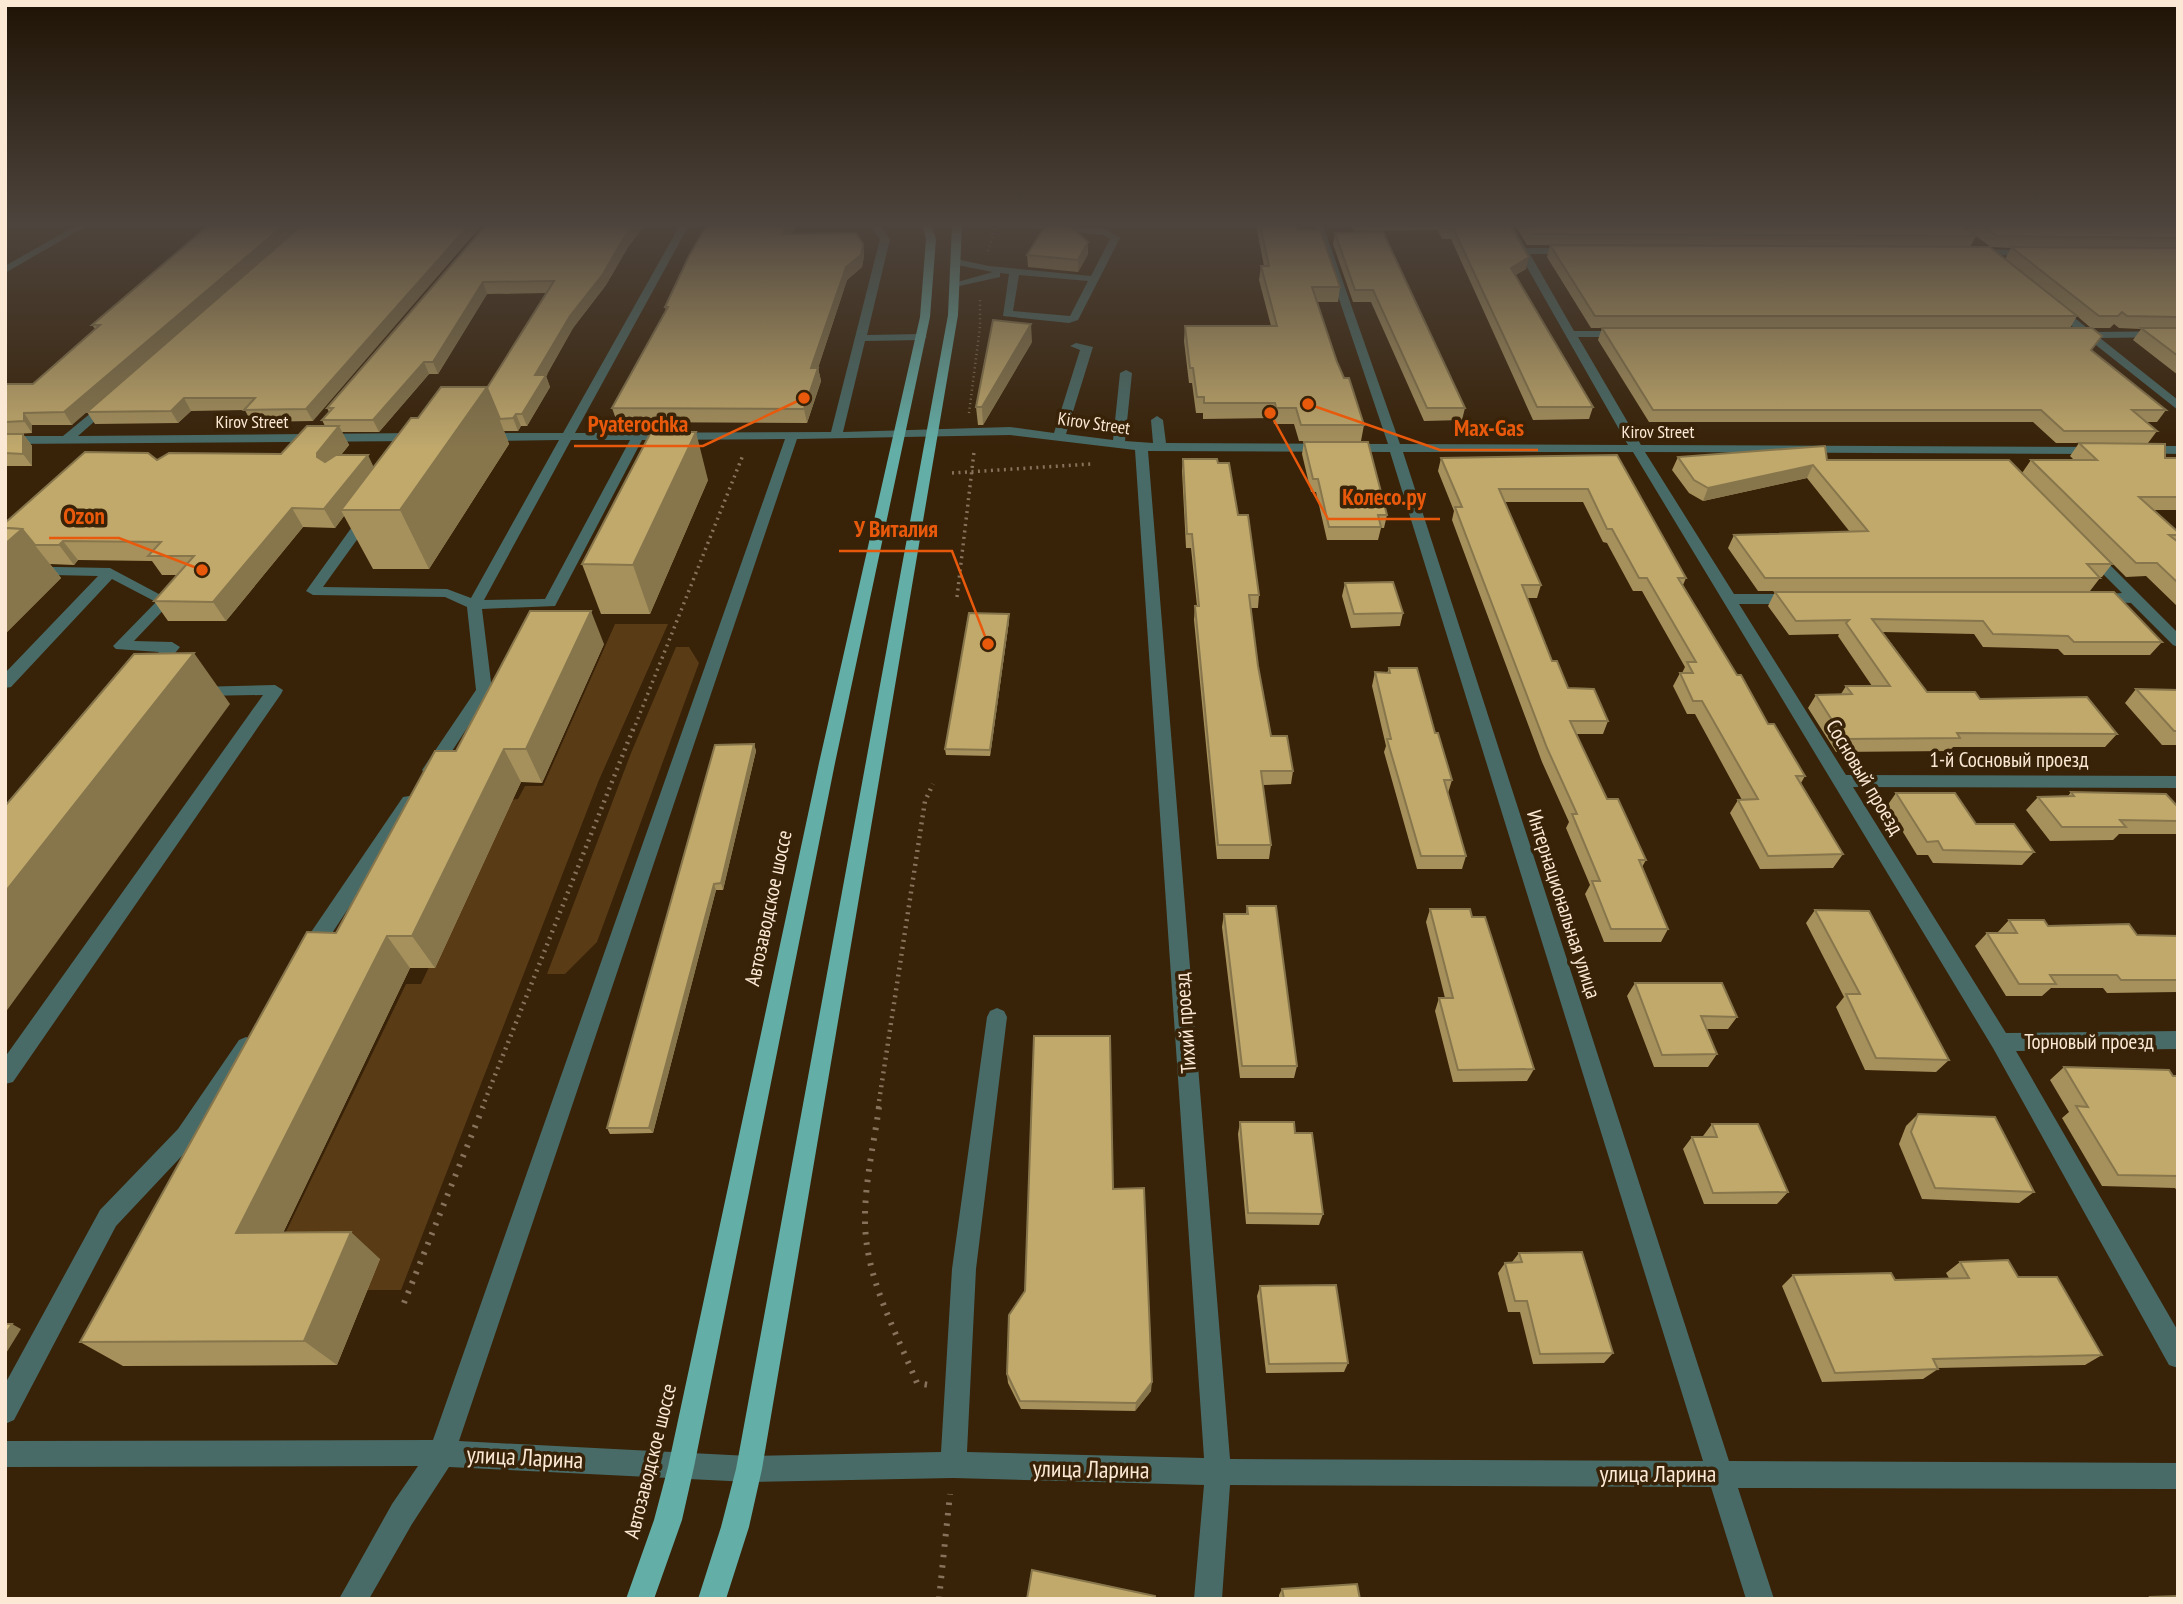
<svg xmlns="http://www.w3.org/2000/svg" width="2183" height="1604" font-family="'PT Sans Narrow',sans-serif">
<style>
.green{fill:#593b16}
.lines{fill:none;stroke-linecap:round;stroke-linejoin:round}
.path-far3{stroke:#87735b;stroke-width:2.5;stroke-dasharray:1 3.5;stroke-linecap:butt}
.path-far2{stroke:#87735b;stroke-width:3.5;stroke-dasharray:2 4.5;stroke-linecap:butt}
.path-far1{stroke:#87735b;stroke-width:4.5;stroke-dasharray:2 5;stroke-linecap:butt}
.path{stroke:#87735b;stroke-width:6;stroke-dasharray:2.5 8;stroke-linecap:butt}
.minor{fill:#486b67;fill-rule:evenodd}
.major{fill:#63aea7;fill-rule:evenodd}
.wall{fill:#a6915d;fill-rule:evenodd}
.shaded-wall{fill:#87764c}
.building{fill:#c1a96c;stroke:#87764c;stroke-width:2}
.labels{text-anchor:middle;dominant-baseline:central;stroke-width:7;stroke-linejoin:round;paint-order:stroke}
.far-street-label{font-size:18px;fill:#fce9d5;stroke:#382208}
.street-label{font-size:21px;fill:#fce9d5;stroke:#382208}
.near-street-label{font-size:24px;fill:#fce9d5;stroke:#382208}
.leader{fill:none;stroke:#e8590c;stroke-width:2.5}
.callout-dot{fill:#e8590c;stroke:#382208;stroke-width:2.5}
.callout-label{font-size:23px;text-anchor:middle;font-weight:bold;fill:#e8590c;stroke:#382208;stroke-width:7;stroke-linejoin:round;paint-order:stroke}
</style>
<rect width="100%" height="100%" fill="#382208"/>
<g class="green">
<polygon points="615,624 668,624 599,780 401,1290 356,1290 264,1277 406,984 421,984 508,800 518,799 525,786 543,786"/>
<polygon points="676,647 689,647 699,663 597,942 565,974 547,974 631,753"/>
</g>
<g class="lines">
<g class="path-far3">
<polyline points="988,251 994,232 992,225"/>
<polyline points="969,413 980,327 980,297"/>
</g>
<g class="path-far2">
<polyline points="952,473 1091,464"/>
<polyline points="957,597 974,452"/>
<polyline points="633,731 743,455"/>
</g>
<g class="path-far1">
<polyline points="482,1108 633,729"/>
<polyline points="878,1108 925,801 933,784"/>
</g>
<g class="path">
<path d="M879 1107C873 1151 860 1201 867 1246 874 1293 899 1339 917 1383L929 1385"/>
<polyline points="404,1303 483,1107"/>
<polyline points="939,1599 950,1494"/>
</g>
<g class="minor">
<polygon points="77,225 88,225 5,273 5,266"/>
<path d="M680 225H689L575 433 831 432 880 239 870 225H880L890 239 867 335 921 334 927 337 921 340 865 341 843 432 1010 427 1054 433 1080 350 1070 346 1076 343 1093 347 1066 434 1113 440 1120 373 1126 370 1132 373 1125 441 1153 443 1151 420 1157 416 1163 420 1166 443 1388 444 1314 225H1323L1400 444 1628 445 1503 225H1512L1526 248H1570L1575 251 1570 254H1530L1574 331H1622L1628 334 1622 337H1578L1641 445 2101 447V453L2097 454 1645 452 1734 594H1796L1803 599 1796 604H1739L1846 775 2178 776V788L1853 787 2006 1033 2178 1031V1049L2016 1051 2178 1331V1368L2169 1365 1993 1048 1633 452H1403L1729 1461 2178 1463V1489L1738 1488 1774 1599H1746L1711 1487 1230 1485 1222 1599H1194L1204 1485 953 1478 749 1482 449 1467 412 1524 369 1599H339L392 1504 418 1466 5 1467V1441L433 1440 785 439 642 440 555 606 482 609 492 690 437 774H425L422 770 476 690 467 607 445 597 313 595 306 591 362 513 367 512 374 516 323 587 447 589 471 598 559 440 485 441 479 437 485 433H563ZM1010 435 1135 450 1204 1458 967 1452 976 1269 1007 1017 1004 1011 997 1008 990 1011 987 1017 952 1269 941 1452 749 1456 459 1441 797 439ZM571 440H630L545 599 484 600ZM1148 451 1390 452 1703 1461 1230 1459Z"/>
<path d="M1031 225 1105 229 1120 238 1078 320 1069 323 1003 316 1009 274 1000 273V277L955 287 950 284 993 272 952 264 951 262 956 259 989 266 1091 276 1110 239 1103 235 1035 228ZM1019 275 1088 281 1070 316 1013 311Z"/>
<polygon points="1973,249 2032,250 2037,253 2032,256 1969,254 1968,252"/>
<polygon points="2051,305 2059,305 2092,332 2178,331 2178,337 2100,338 2178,400 2178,410 2087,338 2073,337 2073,333 2079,332 2051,309"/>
<polygon points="109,398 115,402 113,405 78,436 418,433 424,437 418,441 5,444 5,436 63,436"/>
<polygon points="2143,446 2178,446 2178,454 2139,453 2137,450"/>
<polygon points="2091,550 2096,551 2178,633 2178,647 2173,645 2131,603 2092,601 2092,595 2122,593 2086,557 2086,551"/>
<polygon points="5,566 110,568 172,601 134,641 172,642 180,647 158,674 152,675 144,670 159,652 116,649 113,646 116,643 156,602 112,579 11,687 5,688 5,673 98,576 5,574"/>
<polygon points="275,685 283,690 281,694 13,1082 5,1084 5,1057 263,695 200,696 194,695 192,691 194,687"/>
<polygon points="409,796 418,802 415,807 317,956 310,958 303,956 300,950 303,944 403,797"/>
<polygon points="246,1037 253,1040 256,1046 253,1052 194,1143 116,1226 14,1420 5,1424 5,1384 100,1210 178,1129 239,1040"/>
</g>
<g class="major">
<polygon points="922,225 931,225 936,239 930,317 835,763 694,1467 682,1520 654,1599 626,1599 654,1520 668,1467 819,763 920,317 926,239"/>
<polygon points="952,225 962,225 958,315 762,1469 749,1527 726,1599 698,1599 721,1527 736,1469 948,315"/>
</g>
</g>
<g class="wall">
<polygon points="209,225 72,425 32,425 32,433 15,434 23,434 32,446 32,466 5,466 5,384 33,384 95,329 92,325"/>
<polygon points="302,225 313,421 251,422 245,410 191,411 178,423 95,424 87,412"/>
<path d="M486 225H645L628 247 606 285 573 328 546 376 550 387 527 426H521L518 431H504L509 444 429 569H373L344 516 335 528 303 527 226 621H168L154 601 177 575H162L152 561 78 560 74 565 50 564 61 578 5 634V523L157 460 281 454 325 426 322 420 329 412 327 408ZM547 293 487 388V387L418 418 374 467 341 455 349 445 342 432H379L429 374H438L487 294Z"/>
<polygon points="707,225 796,225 791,234 863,244 864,256 862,267 847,280 818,368 821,381 807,423 617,422 612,408 666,311 665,307"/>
<polygon points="1256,225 1296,225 1297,230 1340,287 1338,302 1317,302 1337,362 1364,425 1361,441 1299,441 1294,424 1274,424 1273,418 1203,419 1203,413 1196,413 1192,383 1189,383 1184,341 1185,326 1271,326 1259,280 1261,266 1264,266"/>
<polygon points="1351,225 1510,225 1526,269 1515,275 1593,407 1589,419 1533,420 1451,239 1442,239 1438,230 1354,231"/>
<path d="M1515 225H2178V375L2133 340 2141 329 2119 328 2114 324 2110 328H2092V351L2166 410 2157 422H2147L2157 431 2148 443H2056L2033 422H1649L1598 340 1602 328H1591L1547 257 1550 245H1527ZM1976 236 1991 247 2011 248 2005 259 1970 247ZM2077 316 2091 328H2070Z"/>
<polygon points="1335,233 1465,408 1462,420 1424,421 1371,302 1353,302 1333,244"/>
<polygon points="1088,254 1078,272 1028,267 1027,255"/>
<polygon points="1032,342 983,425 978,425 976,407"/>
<polygon points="1304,442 1387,515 1384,528 1381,528 1378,540 1327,540 1316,492 1311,492 1302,454"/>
<polygon points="2079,443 2165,458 2178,458 2178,510 2154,510 2178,532 2178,539 2176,541 2178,542 2178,607 2146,576 2126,577 2022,473 2031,460 2074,460 2070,456"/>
<polygon points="1617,455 1686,578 1683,585 1737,675 1768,724 1805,776 1801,783 1843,854 1833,868 1760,869 1730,813 1738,800 1742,800 1695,714 1687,714 1673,686 1680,673 1682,673 1685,667 1642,591 1633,591 1607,543 1603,542 1583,502 1505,502 1541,585 1537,598 1527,598 1552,661 1568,688 1608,721 1603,734 1576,734 1607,799 1646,860 1642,867 1668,929 1661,942 1604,942 1585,894 1590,885 1566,828 1569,822 1542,762 1452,520 1454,511 1438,471 1441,458"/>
<polygon points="1678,457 1827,460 2112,564 2102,577 2099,577 2100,578 2090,591 1758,591 1728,548 1734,535 1850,532 1807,478 1703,501 1689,493 1672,470"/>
<polygon points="1183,459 1218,463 1238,515 1259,595 1258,608 1251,608 1258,666 1271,736 1293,771 1291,784 1263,785 1271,845 1269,859 1217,859 1194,620 1195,606 1197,606 1191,548 1186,548 1182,471"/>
<polygon points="708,480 650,614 601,614 582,564"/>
<polygon points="1345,583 1403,613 1400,626 1351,628 1342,596"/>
<polygon points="1775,592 2162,642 2150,655 2064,655 2058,649 1983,647 1974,634 1883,632 1927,692 1980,699 2117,734 2105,747 1953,747 1950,751 1836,752 1808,708 1816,695 1841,694 1846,686 1872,686 1838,636 1839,634 1789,635 1768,606"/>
<polygon points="1009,621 990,756 946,755 945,749"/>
<polygon points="604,644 542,783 521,782 435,968 410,968 283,1233 380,1259 337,1365 123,1366 80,1342 336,933 456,751"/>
<polygon points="1389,668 1435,733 1452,780 1448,793 1466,856 1462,869 1417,869 1384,752 1386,746 1372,686 1375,672 1387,673"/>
<polygon points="2136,689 2178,690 2178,745 2162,745 2125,703"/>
<polygon points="754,744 756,751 723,890 716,890 653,1133 610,1134 607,1128"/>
<polygon points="2071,792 2178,807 2178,833 2176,834 2119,834 2113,840 2050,841 2026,810 2038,797 2068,796"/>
<polygon points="1896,793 1976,824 2034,852 2022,865 1933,863 1928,855 1917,855 1887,806"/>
<polygon points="1247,906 1297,1066 1294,1078 1240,1078 1222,927 1224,914 1246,914"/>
<polygon points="1430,909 1472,917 1534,1069 1527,1081 1453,1082 1435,1011 1439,998 1445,998 1426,922"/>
<polygon points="1815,910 1949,1060 1936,1072 1865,1070 1836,1007 1844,997 1806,923"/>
<polygon points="2009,920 2048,926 2137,935 2178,936 2178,992 2107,993 2103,988 2051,988 2042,996 2006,996 1975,946 1987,933 1997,933"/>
<polygon points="1635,983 1737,1017 1728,1029 1706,1029 1717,1054 1708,1067 1654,1067 1627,996"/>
<polygon points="2064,1067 2178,1076 2178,1192 2175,1188 2102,1186 2062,1118 2069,1112 2050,1080"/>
<polygon points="1918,1114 2034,1192 2019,1203 1922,1199 1899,1144 1906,1126"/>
<polygon points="1240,1122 1295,1133 1323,1214 1319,1225 1246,1224 1238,1134"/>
<polygon points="1712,1124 1788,1192 1777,1204 1704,1204 1683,1149 1692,1137 1703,1137 1703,1136"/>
<polygon points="1113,1189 1151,1391 1135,1411 1021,1409 1008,1383 1007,1374 1025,1291"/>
<polygon points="1519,1253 1613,1353 1604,1363 1533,1364 1520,1312 1508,1312 1498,1273 1505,1263 1512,1262"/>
<polygon points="1960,1262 2018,1277 2102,1355 2085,1365 1937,1368 1938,1369 1923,1379 1822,1382 1782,1286 1793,1275 1895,1280 1949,1278 1946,1273"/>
<polygon points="1260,1286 1348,1363 1344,1372 1266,1373 1257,1296"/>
<polygon points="1282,1589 1360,1599 1279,1599 1279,1595"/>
</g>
<g class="shaded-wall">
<polygon points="284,225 302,225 72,425 64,412"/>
<polygon points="469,225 482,225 313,421 306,409"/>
<polygon points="634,225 645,225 628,247 606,285 573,328 546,376 550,387 527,426 522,414 535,375 570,316"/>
<polygon points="787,225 796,225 784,246 782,234"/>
<polygon points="1088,242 1088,254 1078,272 1078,260"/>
<polygon points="863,244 864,256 862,267 847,280 818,368 821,381 807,423 804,409 811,368 846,267"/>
<polygon points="1529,257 1526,269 1508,280 1511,268"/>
<polygon points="483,282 487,294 438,374 433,362"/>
<polygon points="1031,324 1032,342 983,425 982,407"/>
<polygon points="424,362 429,374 379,432 373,420"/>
<polygon points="487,387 509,444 429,569 400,510"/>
<polygon points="184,398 191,411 178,423 171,411"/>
<polygon points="24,413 32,425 32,433 24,421"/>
<polygon points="516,414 521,426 518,431 513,418"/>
<polygon points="339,426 349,445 327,472 317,457 317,453"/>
<polygon points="696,432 708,480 650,614 633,565"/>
<polygon points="23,434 32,446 32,466 23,454"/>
<polygon points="368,455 377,474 341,510 344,516 335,528 324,509"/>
<polygon points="1813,465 1807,478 1703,501 1708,488"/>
<polygon points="292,508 303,527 226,621 213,602"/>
<polygon points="22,529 61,578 5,634 5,544"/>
<polygon points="63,541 78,560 74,565 59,545"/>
<polygon points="591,611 604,644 542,783 526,749"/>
<polygon points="1009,614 1009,621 990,756 990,750"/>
<polygon points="194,653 230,704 5,1013 5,892"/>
<polygon points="754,744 756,751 723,890 721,883"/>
<polygon points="504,749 521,782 435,968 412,936"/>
<polygon points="714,884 716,890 653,1133 649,1128"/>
<polygon points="387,936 410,968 270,1260 236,1233"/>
<polygon points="351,1232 380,1259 337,1365 304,1341"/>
<polygon points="12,1324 21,1329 5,1355 5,1335"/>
<polygon points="1152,1382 1151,1391 1135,1411 1136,1403"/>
</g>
<g class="building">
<polygon points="209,225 284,225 64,412 24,413 24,421 5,422 5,384 33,384 100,325 92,325"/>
<polygon points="302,225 469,225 306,409 244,410 255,398 184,398 171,411 87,412"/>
<polygon points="486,225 634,225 625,236 603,274 570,316 535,375 546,375 522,414 516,414 513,418 500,419 487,388 554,281 483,282 433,362 424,362 373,420 322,420 333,408 327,408"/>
<polygon points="707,225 787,225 782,234 856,233 863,244 861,255 846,267 811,368 818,368 804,409 612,408 668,307 665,307 689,256"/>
<polygon points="1046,225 1068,225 1088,242 1078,260 1027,255"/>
<polygon points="1260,225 1296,225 1297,230 1320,230 1340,287 1312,287 1337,362 1344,378 1349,378 1364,425 1301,425 1296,408 1276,408 1275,403 1204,403 1204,397 1197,397 1193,368 1190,368 1185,326 1277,326 1261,266 1269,266"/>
<polygon points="1443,225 1510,225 1529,257 1511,268 1593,407 1537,407 1453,228 1445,228"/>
<polygon points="1524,225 1962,225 1976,236 1530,234"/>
<polygon points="1981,225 2178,225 2178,238 1997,236"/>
<polygon points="1383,232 1465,408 1427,408 1373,290 1355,290 1335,233"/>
<polygon points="1550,245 1990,247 2077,316 1595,316"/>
<polygon points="2011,247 2178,248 2178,317 2127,316 2122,312 2118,316 2099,316"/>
<polygon points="993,320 1031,324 982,407 976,407"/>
<polygon points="1602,328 2092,328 2102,336 2091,350 2166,410 2132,410 2157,431 2064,431 2041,410 1653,410"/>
<polygon points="2141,328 2178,328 2178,356"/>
<polygon points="441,387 487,387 400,510 341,510 411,418 418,418"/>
<polygon points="307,426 339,426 317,453 317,457 325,462 336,455 368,455 324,509 292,508 213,602 154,601 194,556 148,556 161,542 63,541 59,545 35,545 22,529 5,528 5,523 85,452 148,453 157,460 169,453 281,454"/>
<polygon points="651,432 696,432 633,565 582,564"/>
<polygon points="5,434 23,434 23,454 5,453"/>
<polygon points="1304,442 1368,442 1387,515 1378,515 1381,527 1329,527 1318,479 1313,479"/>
<polygon points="2079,443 2165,444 2165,458 2178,458 2178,497 2139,497 2178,532 2178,535 2169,535 2178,542 2178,583 2157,563 2136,563 2031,460 2097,460"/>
<polygon points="1825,446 1827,460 2009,460 2112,564 2087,564 2100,578 1765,578 1734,535 1868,531 1813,465 1708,488 1694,480 1678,457"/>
<polygon points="1617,455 1686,578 1678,578 1737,675 1741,675 1768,724 1774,724 1805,776 1796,776 1843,854 1768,856 1738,800 1758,799 1702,701 1693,701 1680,673 1693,673 1687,662 1696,662 1647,578 1639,578 1612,529 1607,529 1588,489 1499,489 1541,585 1522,585 1552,661 1557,661 1568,688 1594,689 1608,721 1570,721 1607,799 1618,799 1646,860 1639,860 1668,929 1611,929 1592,881 1600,881 1572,814 1577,814 1547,748 1455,507 1462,507 1441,458"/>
<polygon points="1183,459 1217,459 1218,463 1229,463 1238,515 1248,515 1259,595 1249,595 1258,666 1271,736 1287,736 1293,771 1261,771 1271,845 1218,845 1195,606 1199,606 1192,534 1187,534"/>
<polygon points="5,528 22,529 5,544"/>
<polygon points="1393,582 1403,613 1354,614 1345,583"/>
<polygon points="1775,592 2114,592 2162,642 2074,642 2068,636 1993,634 1983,621 1872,619 1927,692 1975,692 1980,699 2087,697 2117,734 1957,733 1960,738 1844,739 1816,695 1852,694 1846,686 1890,686 1846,623 1849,620 1796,621"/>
<polygon points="530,611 591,611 526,749 504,749 412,936 387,936 236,1233 351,1232 304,1341 80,1342 307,932 336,933 435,751 456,751"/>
<polygon points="969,613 1009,614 990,750 945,749"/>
<polygon points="194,653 5,892 5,806 134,654"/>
<polygon points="1389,668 1417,668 1435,733 1438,733 1452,780 1444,780 1466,856 1421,856 1387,739 1391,739 1375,672 1390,673"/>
<polygon points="2136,689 2178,690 2178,731 2174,731"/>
<polygon points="754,744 721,883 714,884 649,1128 607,1128 715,745"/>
<polygon points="2071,792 2166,794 2178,807 2178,821 2120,820 2126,827 2062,827 2038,797 2074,796"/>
<polygon points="1896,793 1955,793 1976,824 2014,824 2034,852 1943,850 1938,841 1927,842"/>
<polygon points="1247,906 1276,906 1297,1066 1242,1066 1224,914 1248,914"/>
<polygon points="1430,909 1470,909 1472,917 1485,917 1534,1069 1458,1070 1439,998 1453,998"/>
<polygon points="1815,910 1869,911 1949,1060 1876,1058 1846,994 1860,994"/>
<polygon points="2009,920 2044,920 2048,926 2129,924 2137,935 2178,936 2178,980 2121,980 2117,975 2050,975 2056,984 2019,984 1987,933 2017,933"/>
<polygon points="1635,983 1722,983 1737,1017 1701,1016 1717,1054 1662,1055"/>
<polygon points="1034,1036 1110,1036 1113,1189 1144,1188 1152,1382 1136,1403 1020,1401 1007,1374 1009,1315 1025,1291"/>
<polygon points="2064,1067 2169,1070 2173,1076 2178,1076 2178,1176 2118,1175 2076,1106 2088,1107"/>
<polygon points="1918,1114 1995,1117 2034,1192 1935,1188 1911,1132"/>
<polygon points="1240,1122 1294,1122 1295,1133 1312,1133 1323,1214 1248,1213"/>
<polygon points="1712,1124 1758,1124 1788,1192 1713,1193 1692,1137 1717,1137"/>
<polygon points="1582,1252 1613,1353 1540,1354 1527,1301 1515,1301 1505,1263 1522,1262 1519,1253"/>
<polygon points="2008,1260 2018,1277 2057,1277 2102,1355 1933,1359 1938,1369 1835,1373 1793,1275 1891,1273 1895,1280 1969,1278 1960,1262"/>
<polygon points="1336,1285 1348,1363 1269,1364 1260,1286"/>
<polygon points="5,1324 12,1324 5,1335"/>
<polygon points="1032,1570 1155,1596 1155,1599 1027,1599"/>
<polygon points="1357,1584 1360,1599 1284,1599 1282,1589"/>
<polygon points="2178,1596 2178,1599 2151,1599 2150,1597"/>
</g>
<linearGradient id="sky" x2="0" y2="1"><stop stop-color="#1f1304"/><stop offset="0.5" stop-color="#4d443d"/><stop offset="1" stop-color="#4d443d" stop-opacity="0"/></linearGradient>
<rect width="2183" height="449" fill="url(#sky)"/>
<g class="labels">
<g class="far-street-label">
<text x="252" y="421">Kirov Street</text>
<text transform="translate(1094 423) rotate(8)">Kirov Street</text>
<text x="1658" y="431">Kirov Street</text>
</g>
<g class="street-label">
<text x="2009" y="759">1-й Сосновый проезд</text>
<text transform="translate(1865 777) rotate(59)">Сосновый проезд</text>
<text transform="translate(1564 904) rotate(72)">Интернациональная улица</text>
<text transform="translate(768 908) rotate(-78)">Автозаводское шоссе</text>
<text transform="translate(1185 1023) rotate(-94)">Тихий проезд</text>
<text x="2089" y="1041">Торновый проезд</text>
<text transform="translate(650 1461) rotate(-76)">Автозаводское шоссе</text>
</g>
<g class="near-street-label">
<text transform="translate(525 1457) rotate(3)">улица Ларина</text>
<text transform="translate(1091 1469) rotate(1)">улица Ларина</text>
<text x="1658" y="1473">улица Ларина</text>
</g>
</g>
<path class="leader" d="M804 398L703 446H574M1308 404L1440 450H1538M1270 413L1328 519H1440M202 570L119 538H49M988 644L952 551H839"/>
<g class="callout-dot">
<circle cx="804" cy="398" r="7"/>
<circle cx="1308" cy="404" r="7"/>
<circle cx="1270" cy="413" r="7"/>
<circle cx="202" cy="570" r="7"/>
<circle cx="988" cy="644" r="7"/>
</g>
<g class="callout-label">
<text x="638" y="432">Pyaterochka</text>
<text x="1489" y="436">Max-Gas</text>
<text x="1384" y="505">Колесо.ру</text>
<text x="84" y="524">Ozon</text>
<text x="896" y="537">У Виталия</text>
</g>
<rect width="2183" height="1604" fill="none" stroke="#fce9d5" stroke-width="14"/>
</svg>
